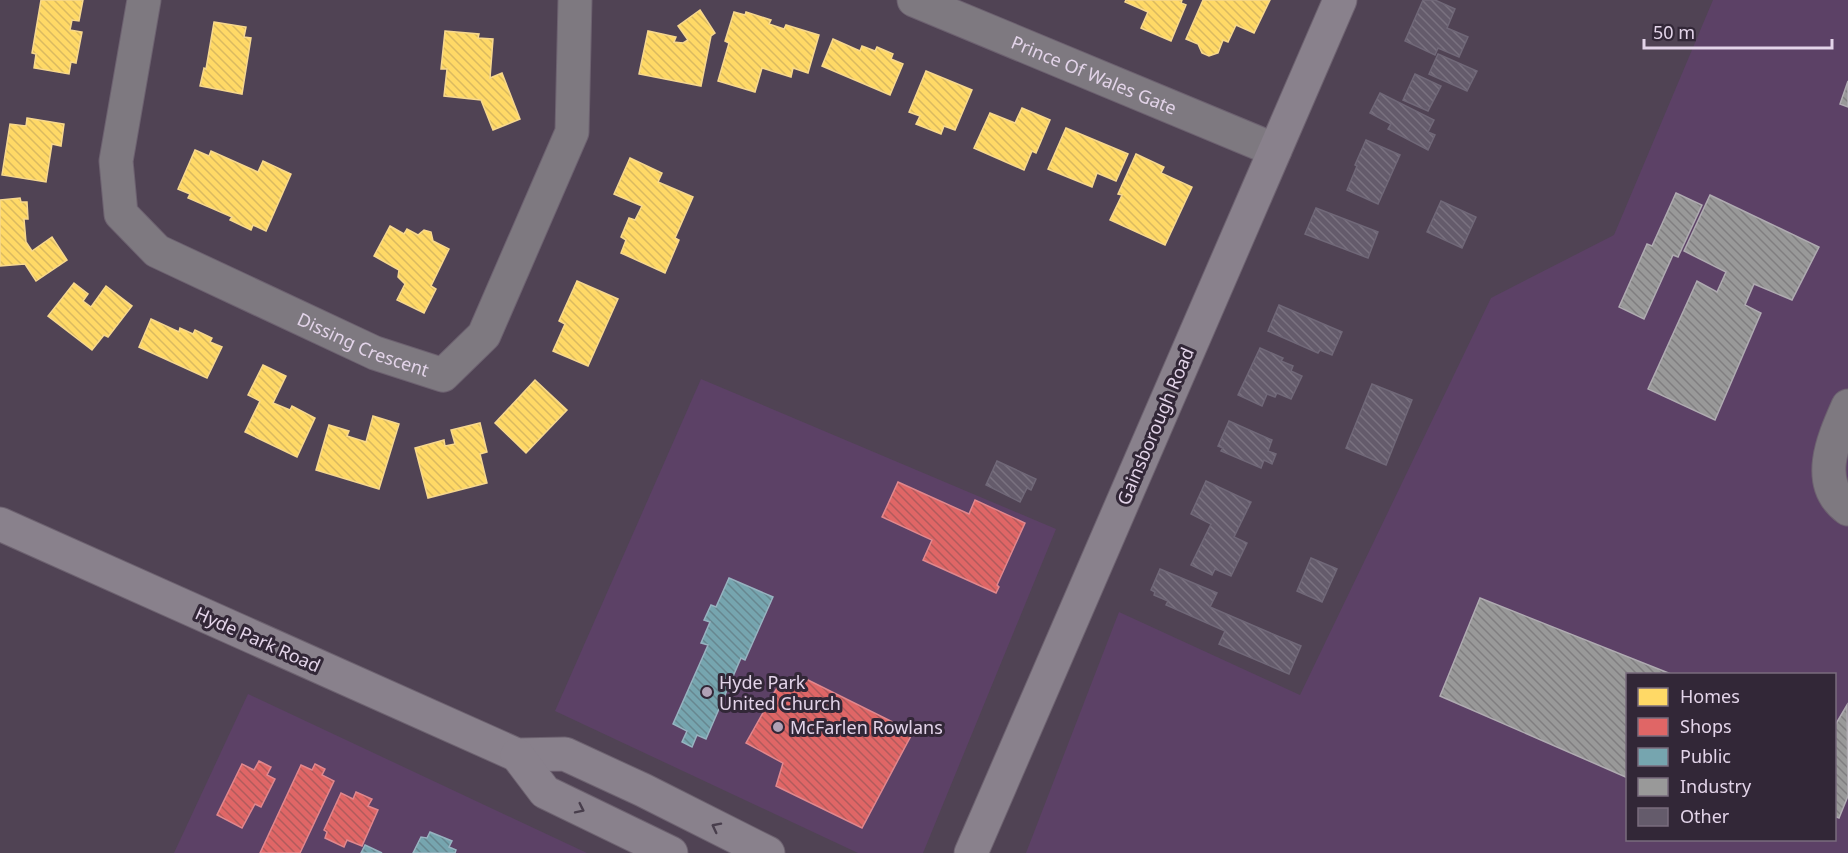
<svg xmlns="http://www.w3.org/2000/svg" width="1848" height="853" font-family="'Noto Sans',sans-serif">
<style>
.built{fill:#5c4166;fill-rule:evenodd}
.homes{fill:url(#homes-back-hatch);stroke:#f7d88d;stroke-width:1.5}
.shops{fill:url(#shops-back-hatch);stroke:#e1878d;stroke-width:1.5}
.public{fill:url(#public-back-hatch);stroke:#97b3c0;stroke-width:1.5}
.industry{fill:url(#industry-back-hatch);stroke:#afabb1;stroke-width:1.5}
.building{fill:url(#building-back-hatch);stroke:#706878;stroke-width:1.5}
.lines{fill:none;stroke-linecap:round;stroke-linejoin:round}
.minor-casing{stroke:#6d6270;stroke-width:35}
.major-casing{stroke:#6d6270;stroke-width:35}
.minor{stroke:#7e7980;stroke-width:33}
.major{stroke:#89818c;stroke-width:33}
.oneway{stroke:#483e4c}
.poi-dot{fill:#b0a1b5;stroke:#322737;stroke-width:2}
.labels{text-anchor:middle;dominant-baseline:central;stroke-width:6;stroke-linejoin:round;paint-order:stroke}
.street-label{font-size:18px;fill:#e3d4e9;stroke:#322737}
.poi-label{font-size:18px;fill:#e3d4e9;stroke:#322737;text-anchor:start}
</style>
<defs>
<pattern id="homes-back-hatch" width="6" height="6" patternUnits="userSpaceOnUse" patternTransform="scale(1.5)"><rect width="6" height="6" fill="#ffd966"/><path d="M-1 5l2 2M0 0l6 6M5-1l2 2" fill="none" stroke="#daba60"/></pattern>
<pattern id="shops-back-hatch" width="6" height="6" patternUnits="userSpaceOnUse" patternTransform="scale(1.5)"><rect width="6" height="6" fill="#e06666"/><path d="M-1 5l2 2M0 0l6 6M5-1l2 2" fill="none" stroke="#b15b5c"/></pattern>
<pattern id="public-back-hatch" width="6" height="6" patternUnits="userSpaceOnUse" patternTransform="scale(1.5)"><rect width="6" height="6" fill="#76a5af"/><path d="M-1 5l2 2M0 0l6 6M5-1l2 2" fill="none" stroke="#678790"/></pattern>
<pattern id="industry-back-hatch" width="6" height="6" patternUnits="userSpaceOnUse" patternTransform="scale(1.5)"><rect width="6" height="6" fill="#999"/><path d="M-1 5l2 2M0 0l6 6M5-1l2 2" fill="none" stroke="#807e80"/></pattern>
<pattern id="building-back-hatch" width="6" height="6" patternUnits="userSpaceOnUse" patternTransform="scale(1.5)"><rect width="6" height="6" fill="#645b6b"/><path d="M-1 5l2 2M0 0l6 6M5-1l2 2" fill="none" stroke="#7a7280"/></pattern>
</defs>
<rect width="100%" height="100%" fill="#504354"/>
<g class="built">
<path d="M1713 0H1848V853H1026L1119 612 1300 695 1491 298 1614 235ZM1628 674H1834V840H1628Z"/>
<polygon points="701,379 1056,529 923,853 858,853 555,711"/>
<polygon points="248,694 587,853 174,853"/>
</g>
<g class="homes">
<polygon points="41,0 83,0 79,21 72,20 70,30 82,32 76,63 71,62 69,74 34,68 36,54 32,53"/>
<polygon points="1126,0 1182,0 1181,3 1186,5 1171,41 1141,28 1148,12 1125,2"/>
<polygon points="1203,0 1270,0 1254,33 1236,25 1228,42 1223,40 1218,53 1209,56 1202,53 1198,44 1186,39"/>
<polygon points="700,10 715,33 711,36 701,86 639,74 648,31 676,37 674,42 683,43 688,40 678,26"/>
<polygon points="734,12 745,15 746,12 771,20 769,24 784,29 786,25 819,35 808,73 793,68 791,77 762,68 755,92 718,81 729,43 725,41"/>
<polygon points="214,22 246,27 244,37 251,38 242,94 200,86 204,68 206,69"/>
<polygon points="445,31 479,34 478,38 493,39 490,78 502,73 520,119 493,130 481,100 444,96 447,69 441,69"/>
<polygon points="833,39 860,51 862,46 875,51 877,47 893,54 891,59 903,64 890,95 822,66"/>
<polygon points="926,71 972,90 955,130 944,126 941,134 916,124 920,116 909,112"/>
<polygon points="1022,108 1050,120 1036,153 1032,151 1024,170 974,148 990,113 1015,123"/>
<polygon points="27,118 64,124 61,146 52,144 46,182 2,175 10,124 26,126"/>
<polygon points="1066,128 1128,154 1116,181 1097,173 1092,187 1048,169"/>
<polygon points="195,150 209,156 211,151 258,172 263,161 291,174 266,231 253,225 251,230 230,220 232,217 188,198 190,194 178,189"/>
<polygon points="1136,154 1164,167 1161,173 1192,187 1165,245 1110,220 1122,195 1118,194"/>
<polygon points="630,158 662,173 658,182 693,197 675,238 679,240 665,273 621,253 626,240 621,237 629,218 635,220 642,206 614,194"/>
<polygon points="20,198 21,202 27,202 28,219 24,219 26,242 32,251 52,237 67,260 36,281 25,264 0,266 0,200"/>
<polygon points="390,226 404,234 407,229 418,235 424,230 431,232 433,241 449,249 431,286 436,289 424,313 397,300 405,284 398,277 399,270 374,256"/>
<polygon points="577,281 618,299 588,366 553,351 565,324 559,321"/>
<polygon points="74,283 88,294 83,301 91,307 106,286 132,306 108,337 104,335 92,350 48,316"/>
<polygon points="151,319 179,332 180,328 193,334 195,330 212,338 210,342 222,347 207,378 139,347"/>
<polygon points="263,365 286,376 273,403 290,410 292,406 315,418 297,457 245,432 260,401 248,395"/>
<polygon points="535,380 567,410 526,453 495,423"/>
<polygon points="373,416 399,424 379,489 316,470 329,425 349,431 347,436 366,442"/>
<polygon points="480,423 487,452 480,454 487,483 428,498 415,448 444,440 445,446 455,444 451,430"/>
</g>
<g class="shops">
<polygon points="898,482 969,514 975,500 1025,523 997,585 999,587 996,593 923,560 932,540 882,517"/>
<polygon points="806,679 913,732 862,828 776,786 783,763 746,743 778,686"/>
<polygon points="259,761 271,767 267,775 275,779 261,807 255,804 242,828 217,815 242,764 254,770"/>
<polygon points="315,764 325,769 322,775 334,781 300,853 260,853 301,765 312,770"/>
<polygon points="356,792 372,799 368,806 378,810 362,846 347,840 344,847 325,838 327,832 324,830 341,793 353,799"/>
</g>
<g class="public">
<polygon points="729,578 773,597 745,660 741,658 706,739 697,735 692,747 682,742 687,731 673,724 708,645 701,643 710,622 704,620 711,605 716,607"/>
<polygon points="430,832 452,841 449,847 456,850 455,853 413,853 421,837 427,838"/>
<polygon points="365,845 382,853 361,853"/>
</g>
<g class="industry">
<polygon points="1848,81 1848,107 1840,104"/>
<polygon points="1676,193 1702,205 1678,257 1673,255 1644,319 1619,307 1647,244 1652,246"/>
<polygon points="1710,195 1819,247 1792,300 1754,284 1745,305 1761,313 1715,420 1648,389 1697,281 1717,292 1726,272 1684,251"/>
<polygon points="1480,598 1671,674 1628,674 1628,778 1440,696"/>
<polygon points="1847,705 1848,796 1839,818 1834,816 1834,727"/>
</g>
<g class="building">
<polygon points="1423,0 1435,0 1455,9 1447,28 1468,37 1459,57 1438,48 1435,55 1405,41"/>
<polygon points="1438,54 1477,71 1467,91 1429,74"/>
<polygon points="1415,74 1441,86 1428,111 1403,100"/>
<polygon points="1380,93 1434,120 1428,132 1435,135 1428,150 1388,129 1391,124 1370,113"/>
<polygon points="1366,140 1400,155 1378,204 1347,190 1357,166 1355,165"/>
<polygon points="1441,201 1476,217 1462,248 1427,232"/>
<polygon points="1316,208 1378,232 1368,258 1305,234"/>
<polygon points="1279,305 1342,332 1332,355 1320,350 1318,353 1268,331"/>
<polygon points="1260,348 1283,358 1281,361 1293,366 1291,371 1302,376 1291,399 1277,393 1275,397 1267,394 1262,406 1238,395"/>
<polygon points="1372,384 1412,400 1386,465 1346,448"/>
<polygon points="1229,421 1272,440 1268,451 1276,454 1272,464 1264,460 1261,468 1221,451 1223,448 1218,446"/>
<polygon points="997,461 1036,479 1031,490 1027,488 1020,502 986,485"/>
<polygon points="1206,481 1251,502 1234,537 1247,543 1231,576 1215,569 1212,575 1191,565 1211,524 1191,514"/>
<polygon points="1311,558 1337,569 1322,602 1297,591"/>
<polygon points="1160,569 1217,593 1210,607 1301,646 1289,674 1219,644 1225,631 1166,605 1168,601 1154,595 1155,592 1151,590"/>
</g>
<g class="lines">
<defs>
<g id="minor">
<path id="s1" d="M144 0 116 161 121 214 157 251 375 353 443 375 484 335 572 132 575 0"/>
<path id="s2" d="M914 0 1275 150"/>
<path d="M1848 406C1834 438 1813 483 1848 509"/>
</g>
<g id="major">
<polyline points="0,524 517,755 565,754 643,790 768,853"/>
<polyline points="517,755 545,792 671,853"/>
<polyline points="971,853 1340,0"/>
</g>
</defs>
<use href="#minor" class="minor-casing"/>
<use href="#major" class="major-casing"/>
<use href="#minor" class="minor"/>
<use href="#major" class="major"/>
</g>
<defs><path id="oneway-chevron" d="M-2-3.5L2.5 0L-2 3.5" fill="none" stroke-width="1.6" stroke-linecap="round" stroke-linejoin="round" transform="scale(1.5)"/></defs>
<g class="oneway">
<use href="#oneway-chevron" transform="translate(580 809) rotate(26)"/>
<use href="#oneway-chevron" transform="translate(716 827) rotate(-153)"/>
</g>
<g class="poi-dot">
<circle cx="707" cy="692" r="6"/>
<circle cx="778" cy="727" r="6"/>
</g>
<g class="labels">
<g class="street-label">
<text stroke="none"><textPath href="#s2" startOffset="195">Prince Of Wales Gate</textPath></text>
<text stroke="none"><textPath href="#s1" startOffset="495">Dissing Crescent</textPath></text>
<text transform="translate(1155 426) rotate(-67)">Gainsborough Road</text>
<text transform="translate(258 639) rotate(24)">Hyde Park Road</text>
</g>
<g class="poi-label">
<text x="719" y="682">Hyde Park<tspan x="719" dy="21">United Church</tspan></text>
<text x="790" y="727">McFarlen Rowlans</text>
</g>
</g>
<rect x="1626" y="673" width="210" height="168" fill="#322737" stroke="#796c7e" stroke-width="1.5"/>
<rect x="1638" y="688" width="30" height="18" fill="#ffd966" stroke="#796c7e" stroke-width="1.5"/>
<text x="1680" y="703" font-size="18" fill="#e3d4e9">Homes</text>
<rect x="1638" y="718" width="30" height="18" fill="#e06666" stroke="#796c7e" stroke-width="1.5"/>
<text x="1680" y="733" font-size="18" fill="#e3d4e9">Shops</text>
<rect x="1638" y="748" width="30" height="18" fill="#76a5af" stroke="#796c7e" stroke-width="1.5"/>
<text x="1680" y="763" font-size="18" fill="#e3d4e9">Public</text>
<rect x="1638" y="778" width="30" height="18" fill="#999999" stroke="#796c7e" stroke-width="1.5"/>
<text x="1680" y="793" font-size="18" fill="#e3d4e9">Industry</text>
<rect x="1638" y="808" width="30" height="18" fill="#645b6b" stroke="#796c7e" stroke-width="1.5"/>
<text x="1680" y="823" font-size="18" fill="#e3d4e9">Other</text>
<path d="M1644 39v9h188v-9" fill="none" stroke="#e3d4e9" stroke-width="3"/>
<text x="1653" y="39" font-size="18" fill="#e3d4e9" stroke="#322737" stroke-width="4.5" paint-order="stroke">50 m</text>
</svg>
